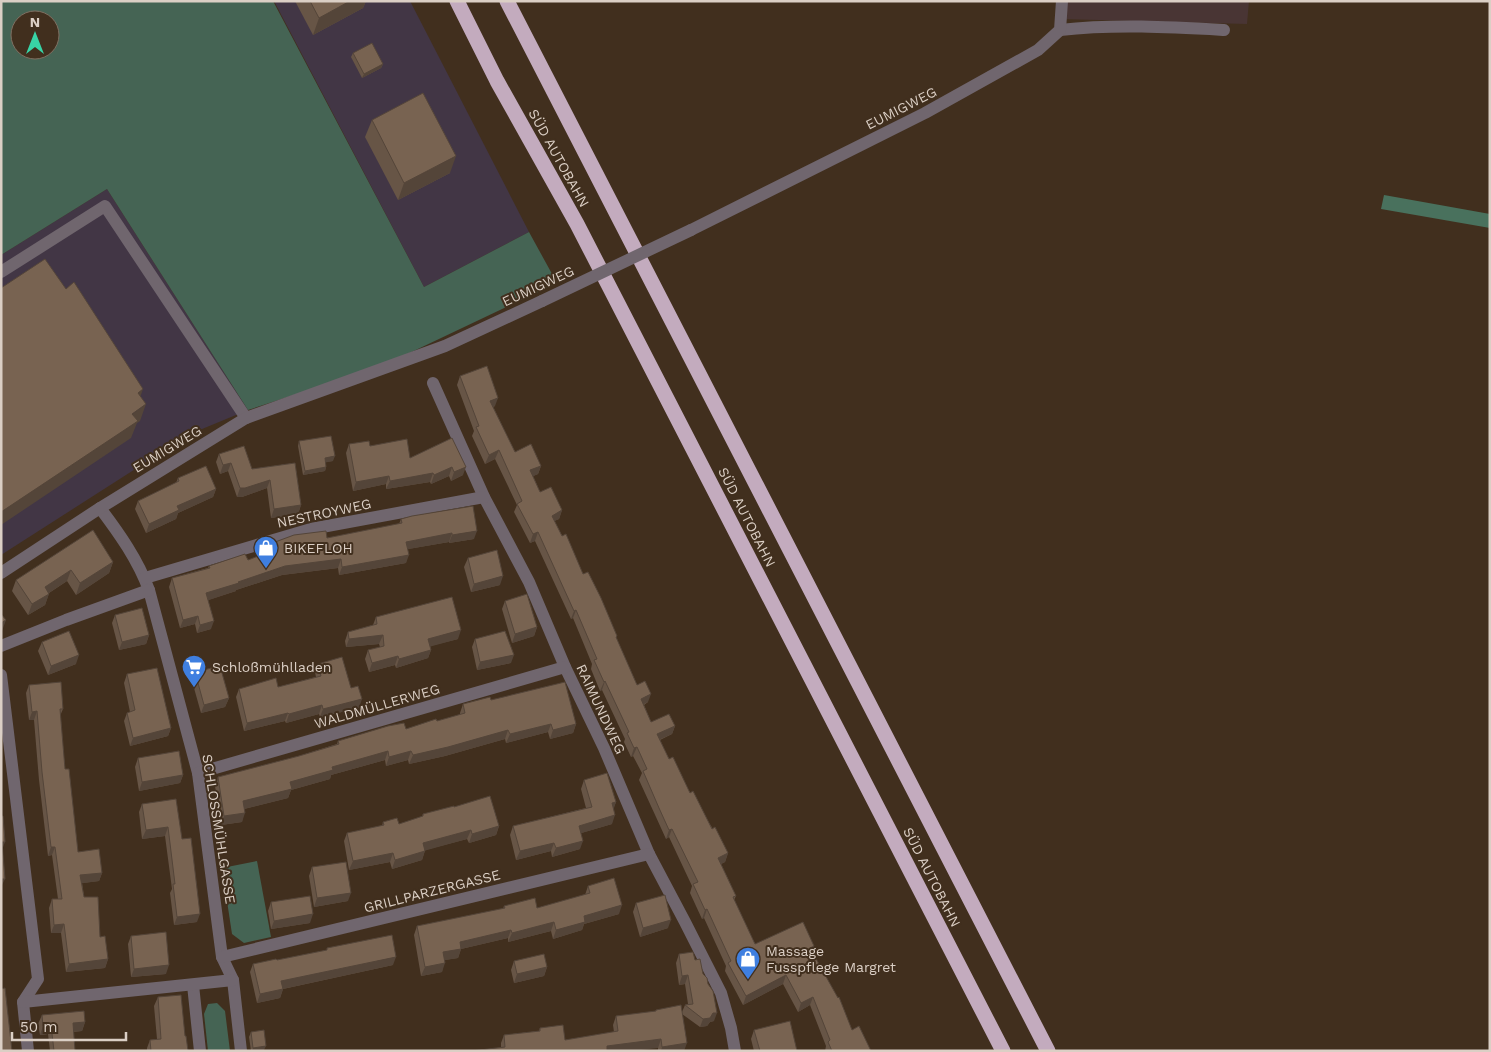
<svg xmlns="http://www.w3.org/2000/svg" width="1491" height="1052" font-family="'Work Sans',sans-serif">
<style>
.commercial{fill:#423645}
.industrial{fill:#493534}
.green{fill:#456454;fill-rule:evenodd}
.forest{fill:#49715d}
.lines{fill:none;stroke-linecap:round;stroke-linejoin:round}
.minor{stroke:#70666e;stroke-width:12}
.highway{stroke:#c3abbe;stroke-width:15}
.minor-bridge{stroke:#70666e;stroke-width:12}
.wall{fill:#675546}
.shaded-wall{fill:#544539}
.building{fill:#786351;stroke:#544539}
.labels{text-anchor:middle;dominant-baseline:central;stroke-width:4;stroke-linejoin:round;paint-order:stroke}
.street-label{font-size:14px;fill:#dbcfc5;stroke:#412f1e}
.poi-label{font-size:14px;fill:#dbcfc5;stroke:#412f1e;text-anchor:start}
</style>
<rect width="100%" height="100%" fill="#412f1e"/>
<g class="commercial">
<polygon points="274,1 410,1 529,232 424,287"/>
<polygon points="107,189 248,410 190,434 1,555 1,255"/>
</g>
<polygon class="industrial" points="1062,1 1249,1 1247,24 1061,19"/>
<g class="green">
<path d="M1 1H273L424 287 529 232 557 283 380 367 248 410 107 189 1 255ZM20 20H50V50H20Z"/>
<polygon points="257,861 271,937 244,943 232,934 222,868"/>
<polygon points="217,1003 225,1011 230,1051 208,1051 204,1014 208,1004"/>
</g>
<polygon class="forest" points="1384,195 1490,214 1490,228 1381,209"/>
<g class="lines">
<g class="minor">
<path d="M1060 30C1115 24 1169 27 1224 30"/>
<polyline points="691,230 925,113 1038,50 1060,30 1062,1"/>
<polyline points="1,272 105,206 246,418"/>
<polyline points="433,383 484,497 529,582 565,667 604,748 649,854 685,922 721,993 731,1028 735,1051"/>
<path d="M100 508C119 533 138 560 149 590L198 773 222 957 233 980 241 1051"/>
<polyline points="1,573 100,508 246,418 445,346 542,301"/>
<polyline points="145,578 311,529 484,497"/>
<polyline points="1,646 66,620 149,590"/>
<polyline points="1,675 38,979 23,1002 28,1051"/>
<polyline points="198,773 565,667"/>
<polyline points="222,957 649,854"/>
<polyline points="193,985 200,1051"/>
<polyline points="23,1002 233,980"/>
</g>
<g class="highway">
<polyline points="457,1 497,81 577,224 1003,1051"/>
<polyline points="507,1 1048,1051"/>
</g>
<polyline class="minor-bridge" points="542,301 691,230"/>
</g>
<g class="wall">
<polygon points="295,1 366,1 363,8 313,35"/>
<polygon points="353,53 383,64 381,68 362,78 351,57"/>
<polygon points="372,120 450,173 398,200 365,137"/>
<polygon points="460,376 495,406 493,407 515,452 541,466 538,474 533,476 540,492 562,510 559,519 554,521 583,574 616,638 637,685 648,702 644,705 651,722 675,726 672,734 660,740 669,759 728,853 725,862 721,864 736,896 734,900 755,944 814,946 812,951 852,1030 871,1051 825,1051 826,1046 810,1005 798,1012 783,984 743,1005 725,971 726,966 704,918 702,919 690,893 692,886 669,837 666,839 656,817 639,780 642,773 633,756 631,757 624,742 625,739 602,690 600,691 591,669 592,664 573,618 571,619 535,541 530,543 514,512 517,505 495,459 485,464 472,436 474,431 457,385"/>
<polygon points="452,438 463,475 451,481 449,476 431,484 430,482 386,489 386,484 353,491 346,453 349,444 370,446 410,458"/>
<polygon points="299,441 333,461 325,462 326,467 325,471 303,475 298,446"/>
<polygon points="219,454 252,469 295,463 301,505 298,514 271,518 267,488 242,497 237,497 228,471 220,474 216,462"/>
<polygon points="178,478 216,489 213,497 178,513 176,519 146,533 135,509 138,501 176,483"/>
<polygon points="401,519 474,539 449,543 449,542 408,549 406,563 339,575 338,568 282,575 236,590 236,591 208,600 211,629 197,633 195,624 180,628 169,587 172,578 208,568 209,566 248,560 256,557 259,548 327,538 399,524"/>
<polygon points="468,558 500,585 471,592 464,567"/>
<polygon points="113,562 109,573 76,595 67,581 49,593 45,605 28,615 12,591 16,580"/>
<polygon points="505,601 537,627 534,636 512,643 502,609"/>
<polygon points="115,615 149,635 146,644 119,650 112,623"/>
<polygon points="376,617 458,639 430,646 431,650 428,658 396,668 395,665 369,672 365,659 368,650 380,647 379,644 346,647 345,641 348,632 373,625"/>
<polygon points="475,639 511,663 477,670 472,647"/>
<polygon points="42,642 76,664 48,675 38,651"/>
<polygon points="318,664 351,688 359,708 320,717 319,714 286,723 285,721 244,731 236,697 239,689 278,687 316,677 315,672"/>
<polygon points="195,672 229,698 225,707 201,713 192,681"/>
<polygon points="127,674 171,728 168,736 130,746 124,721 127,713 130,712 124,683"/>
<polygon points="29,685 63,709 60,716 65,769 78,852 102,873 99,881 82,883 84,897 100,937 108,959 105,968 66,972 61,933 51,933 49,908 52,899 58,899 52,855 48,856 39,780 34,720 29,720 26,693"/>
<polygon points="491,700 576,724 573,733 550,739 548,732 506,743 505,739 445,756 409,764 408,760 386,766 385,760 331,775 330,779 291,790 288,798 244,809 242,822 221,825 215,786 218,777 299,756 337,744 338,741 406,729 437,721 460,715 460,713 463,704"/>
<polygon points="138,758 183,775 180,783 139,791 135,767"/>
<polygon points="584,780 616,802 613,809 612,824 581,833 580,849 552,857 551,851 516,860 510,835 513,826 586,808 581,789"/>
<polygon points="142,804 182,839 197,922 174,925 170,893 172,889 165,836 142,839 139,812"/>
<polygon points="454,807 499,826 496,835 469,843 467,839 425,850 422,860 392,869 390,862 349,870 344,841 347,833 382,826 383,822 399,824 422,817 423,814"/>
<polygon points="312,867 348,901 314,907 309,876"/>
<polygon points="588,886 619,914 584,924 582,930 553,939 551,931 508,942 508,938 461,949 458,958 444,960 442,972 421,976 414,935 417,926 503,909 504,906 537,908 585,895"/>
<polygon points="271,902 310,923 271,929 268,911"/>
<polygon points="636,903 668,928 640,937 633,912"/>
<polygon points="131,936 166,974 131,977 128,944"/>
<polygon points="327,948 393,965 283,989 280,998 257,1003 250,972 253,964 277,960 327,950"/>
<polygon points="679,954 695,960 703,974 714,1021 710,1022 707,1026 700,1027 682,1014 684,1051 658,1051 658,1048 501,1047 501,1043 504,1035 539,1031 540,1028 565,1040 614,1032 613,1025 616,1016 655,1012 656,1010 682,1012 685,1005 688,1004 685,984 679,985 676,963"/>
<polygon points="514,961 547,967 544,976 514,983 511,970"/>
<polygon points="158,997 185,1036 188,1051 147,1051 147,1048 150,1040 157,1039 154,1006"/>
<polygon points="42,1015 85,1022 82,1031 73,1032 75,1051 50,1051 48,1034 40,1035 38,1024"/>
<polygon points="754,1030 797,1051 754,1051 751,1039"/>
<polygon points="251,1032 264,1050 251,1051 249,1037"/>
</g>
<g class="shaded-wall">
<polygon points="350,1 366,1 363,8 313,35 319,18"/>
<polygon points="383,64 381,68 362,78 364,74"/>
<polygon points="456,156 450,173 398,200 404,183"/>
<polygon points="143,389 137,406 138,393"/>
<polygon points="498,398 495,406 487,409 490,401"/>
<polygon points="146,404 140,421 137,423 131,438 1,525 1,512"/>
<polygon points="499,450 495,459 485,464 489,455"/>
<polygon points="335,456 333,461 323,463 325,458"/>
<polygon points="231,463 228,471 220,474 223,465"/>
<polygon points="541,466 538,474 527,479 530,470"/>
<polygon points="326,467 325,471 303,475 305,471"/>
<polygon points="452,467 449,476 431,484 434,475"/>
<polygon points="466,467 463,475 451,481 454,472"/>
<polygon points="433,473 430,482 386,489 390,481"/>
<polygon points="389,476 386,484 353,491 356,482"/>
<polygon points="270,480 267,488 242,497 237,497 240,488"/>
<polygon points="216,489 213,497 178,513 176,519 146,533 149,524 177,506"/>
<polygon points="301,505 298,514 271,518 274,509"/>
<polygon points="562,510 559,519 548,524 552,516"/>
<polygon points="477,531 474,539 449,543 452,535"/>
<polygon points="538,532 535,541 530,543 533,534"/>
<polygon points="452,533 449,542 403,550 406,542"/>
<polygon points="409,555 406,563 339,575 342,567"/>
<polygon points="341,559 338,568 282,575 236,590 236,591 203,602 206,593 285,566"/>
<polygon points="113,562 109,573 76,595 80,583"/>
<polygon points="71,570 67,581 41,598 45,587"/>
<polygon points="503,576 500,585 471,592 474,584"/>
<polygon points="49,594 45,605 28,615 32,604"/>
<polygon points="576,610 573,618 571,619 574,611"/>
<polygon points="198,616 195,624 180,628 183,620"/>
<polygon points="6,620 2,631 1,631 1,623"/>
<polygon points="214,621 211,629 197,633 200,625"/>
<polygon points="537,627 534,636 512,643 515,634"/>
<polygon points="461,630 458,639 425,648 428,639"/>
<polygon points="149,635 146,644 119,650 122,642"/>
<polygon points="383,635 379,644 346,647 349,639"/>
<polygon points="431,650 428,658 396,668 399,659"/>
<polygon points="79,655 76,664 48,675 51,666"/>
<polygon points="514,655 511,663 477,670 480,662"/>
<polygon points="398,656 395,665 369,672 372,663"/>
<polygon points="605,681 602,690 600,691 604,682"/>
<polygon points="651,694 648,702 638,707 641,699"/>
<polygon points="229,698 225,707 201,713 204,705"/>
<polygon points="362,699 359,708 320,717 323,709"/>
<polygon points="322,705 319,714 286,723 289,714"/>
<polygon points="37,711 34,720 29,720 32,712"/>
<polygon points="288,713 285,721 244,731 247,723"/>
<polygon points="551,724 548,732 506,743 510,734"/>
<polygon points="576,724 573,733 550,739 553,730"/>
<polygon points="675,726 672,734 654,742 657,734"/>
<polygon points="171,728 168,736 130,746 133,738"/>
<polygon points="508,730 505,739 445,756 409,764 413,755"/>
<polygon points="637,747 633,756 631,757 634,748"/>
<polygon points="388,751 385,760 331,775 330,779 291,790 288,798 240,810 243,801 290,782 332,767"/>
<polygon points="411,751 408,760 386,766 389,757"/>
<polygon points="183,775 180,783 139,791 142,782"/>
<polygon points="616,802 613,811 612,803"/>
<polygon points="245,813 242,822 221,825 224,816"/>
<polygon points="615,815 612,824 575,835 579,826"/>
<polygon points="499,826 496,835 469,843 472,834"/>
<polygon points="168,827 165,836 142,839 146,830"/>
<polygon points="672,829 669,837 666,839 669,830"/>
<polygon points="471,830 467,839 420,852 423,843"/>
<polygon points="583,841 580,849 552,857 556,848"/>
<polygon points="2,842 5,842 2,850"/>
<polygon points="554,843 551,851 516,860 520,851"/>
<polygon points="51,847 55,847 52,855 48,856"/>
<polygon points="425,851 422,860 392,869 395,860"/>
<polygon points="393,853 390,862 349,870 353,861"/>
<polygon points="728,853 725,862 715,867 718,858"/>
<polygon points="102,873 99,881 77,884 80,875"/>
<polygon points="1,879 5,879 1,887"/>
<polygon points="351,893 348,901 314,907 317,898"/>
<polygon points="622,905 619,914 584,924 582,930 553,939 556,930 584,916"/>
<polygon points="707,909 704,918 702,919 705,910"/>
<polygon points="200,914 197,922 174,925 177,917"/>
<polygon points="313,914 310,923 271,929 274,921"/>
<polygon points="671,920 668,928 640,937 643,928"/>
<polygon points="554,922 551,931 508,942 512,933"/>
<polygon points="64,924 61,933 51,933 54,925"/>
<polygon points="511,930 508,938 461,949 458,958 440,961 443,952 460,942"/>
<polygon points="396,957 393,965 278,990 281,981"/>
<polygon points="108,959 105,968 66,972 69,964"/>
<polygon points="445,963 442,972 421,976 425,967"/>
<polygon points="169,965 166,974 131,977 134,969"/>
<polygon points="547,967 544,976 514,983 517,974"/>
<polygon points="688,975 685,984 679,985 682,976"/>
<polygon points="786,975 783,984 743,1005 746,996"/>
<polygon points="283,989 280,998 257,1003 260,994"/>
<polygon points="813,997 810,1005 798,1012 801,1003"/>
<polygon points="713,1013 717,1013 714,1021 710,1022 707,1026 700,1027 703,1019"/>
<polygon points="85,1022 82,1031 69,1032 73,1023"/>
<polygon points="51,1025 48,1034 40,1035 43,1026"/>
<polygon points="661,1039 658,1048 633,1051 605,1051 607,1046"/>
<polygon points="687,1043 684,1051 661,1051 662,1047"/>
<polygon points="266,1046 264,1050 252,1051 253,1048"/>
</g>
<g class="building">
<polygon points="310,1 350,1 319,18"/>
<polygon points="372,43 383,64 364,74 353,53"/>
<polygon points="423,93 456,156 404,183 372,120"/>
<polygon points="45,259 66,289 74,282 143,389 138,393 146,404 132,414 138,421 1,512 1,288"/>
<polygon points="487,366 498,398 490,401 515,452 531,444 541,466 530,470 540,492 551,487 562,510 552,516 562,536 566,534 583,574 588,572 601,598 617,636 616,637 637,685 645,681 651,694 641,699 651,722 669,714 675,726 657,734 669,759 673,757 690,793 693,791 712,829 715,827 728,853 718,858 736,896 733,897 755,944 803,922 814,946 810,948 838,998 839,997 852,1030 859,1026 871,1051 832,1051 828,1042 830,1040 813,997 801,1003 786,975 746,996 728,963 731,961 707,909 705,910 693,884 698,882 672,829 669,830 659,808 643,771 647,769 637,747 634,748 627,733 629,732 605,681 604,682 594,660 597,659 576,610 574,611 538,532 533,534 517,504 522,501 499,450 489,455 476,427 479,426 460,376"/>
<polygon points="331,436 335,456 325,458 326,467 305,471 299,441"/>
<polygon points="452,438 466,467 454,472 452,467 434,475 433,473 390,481 389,476 356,482 349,444 369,441 370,446 407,439 410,458"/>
<polygon points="244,446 252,469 295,463 301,505 274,509 270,480 245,488 240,488 231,463 223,465 219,454"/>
<polygon points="206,466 216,489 177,506 179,510 149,524 138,501 179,481 178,478"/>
<polygon points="473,506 477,531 452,535 452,533 406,542 409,555 342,567 341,559 285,566 238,582 239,583 206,593 214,621 200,625 198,616 183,620 172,578 210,568 209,566 245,554 248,560 261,555 259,548 294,535 326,531 327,538 402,523 401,519 412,516"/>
<polygon points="93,530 113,562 80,583 71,570 45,587 49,594 32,604 16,580"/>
<polygon points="497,550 503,576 474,584 468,558"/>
<polygon points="527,594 537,627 515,634 505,601"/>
<polygon points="452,597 461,630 428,639 431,650 399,659 398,656 372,663 368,650 384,646 383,635 349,639 348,632 377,624 376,617"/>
<polygon points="142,608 149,635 122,642 115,615"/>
<polygon points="1,614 6,620 1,623"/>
<polygon points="69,631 79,655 51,666 42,642"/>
<polygon points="505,631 514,655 480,662 475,639"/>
<polygon points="342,657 351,688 358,686 362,699 323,709 322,705 289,714 288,713 247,723 239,689 276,678 278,687 321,676 318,664"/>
<polygon points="220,666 229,698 204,705 195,672"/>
<polygon points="157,668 171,728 133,738 127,713 135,710 127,674"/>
<polygon points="61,682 63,709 60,709 65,769 69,769 78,852 99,849 102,873 80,875 84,897 98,897 100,937 105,936 108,959 69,964 64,924 54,925 52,899 62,899 55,847 51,847 42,772 37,711 32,712 29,685"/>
<polygon points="565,682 576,724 553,730 551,724 510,734 508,730 448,747 413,755 411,751 389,757 388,751 332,767 333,770 290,782 292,789 243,801 245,813 224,816 218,777 299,756 339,744 338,741 388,726 404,723 406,729 436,719 437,721 465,713 463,704 490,697 491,700"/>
<polygon points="179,751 183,775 142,782 138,758"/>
<polygon points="607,773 616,802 612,803 615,815 579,826 583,841 556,848 554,843 520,851 513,826 592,807 584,780"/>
<polygon points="490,796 499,826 472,834 471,830 423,843 425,851 395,860 393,853 353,861 347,833 384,825 383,822 397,818 399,824 423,816 423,814 454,806 454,807"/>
<polygon points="176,799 182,839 191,838 200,914 177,917 173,884 175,884 168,827 146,830 142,804"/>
<polygon points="1,816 3,816 5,842 2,842 5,879 1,879"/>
<polygon points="346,862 351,893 317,898 312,867"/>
<polygon points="614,878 622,905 584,916 585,922 556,930 554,922 512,933 511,930 460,942 461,949 443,952 445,963 425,967 417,926 505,908 504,906 535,898 537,908 590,893 588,886"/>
<polygon points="665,895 671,920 643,928 636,903"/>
<polygon points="310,896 313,914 274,921 271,902"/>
<polygon points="166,932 169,965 134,969 131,936"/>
<polygon points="392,935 396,957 281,981 283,989 260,994 253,964 276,959 277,960 327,950 327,948"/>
<polygon points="693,952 695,960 700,959 703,974 707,978 708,984 713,991 717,1013 713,1013 710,1018 703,1019 685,1005 693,1004 688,975 682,976 679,954"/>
<polygon points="544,954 547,967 517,974 514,961"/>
<polygon points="5,988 12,1051 1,1051 1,989"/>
<polygon points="181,995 185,1036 186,1036 188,1051 151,1051 150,1040 161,1039 158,997"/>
<polygon points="681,1005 687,1043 662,1047 661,1039 607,1046 607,1051 471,1051 505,1047 504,1035 540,1031 540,1028 563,1025 565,1040 618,1031 616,1016 656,1011 656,1010"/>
<polygon points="84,1011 85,1022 73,1023 75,1051 54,1051 51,1025 43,1026 42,1015"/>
<polygon points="790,1021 797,1051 760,1051 754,1030"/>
<polygon points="264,1030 266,1046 253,1048 251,1032"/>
</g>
<defs>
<symbol id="shop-pin" viewBox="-11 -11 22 30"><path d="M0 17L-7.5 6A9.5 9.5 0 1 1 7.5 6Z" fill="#3f7fe0" stroke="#412f1e"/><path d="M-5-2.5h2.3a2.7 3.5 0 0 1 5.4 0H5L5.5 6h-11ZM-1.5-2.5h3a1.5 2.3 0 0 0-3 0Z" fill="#fff"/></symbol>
<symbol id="supermarket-pin" viewBox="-11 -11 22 30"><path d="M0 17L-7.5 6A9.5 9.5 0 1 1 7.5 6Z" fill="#3f7fe0" stroke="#412f1e"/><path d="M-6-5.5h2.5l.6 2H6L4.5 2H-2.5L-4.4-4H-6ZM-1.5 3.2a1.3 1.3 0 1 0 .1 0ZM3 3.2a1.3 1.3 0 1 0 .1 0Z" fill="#fff"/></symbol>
</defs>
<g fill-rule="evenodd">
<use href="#shop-pin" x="252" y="534" width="28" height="38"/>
<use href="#supermarket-pin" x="180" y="653" width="28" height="38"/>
<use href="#shop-pin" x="734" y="945" width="28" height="38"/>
</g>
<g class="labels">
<g class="street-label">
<text transform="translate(901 108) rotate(-27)">EUMIGWEG</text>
<text transform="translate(559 158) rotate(61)">SÜD AUTOBAHN</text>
<text transform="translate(538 286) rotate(-25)">EUMIGWEG</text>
<text transform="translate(167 449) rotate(-31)">EUMIGWEG</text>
<text transform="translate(324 513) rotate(-12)">NESTROYWEG</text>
<text transform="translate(747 517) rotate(63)">SÜD AUTOBAHN</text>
<text transform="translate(377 706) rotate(-16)">WALDMÜLLERWEG</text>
<text transform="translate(601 709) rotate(65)">RAIMUNDWEG</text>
<text transform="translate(219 829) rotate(81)">SCHLOSSMÜHLGASSE</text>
<text transform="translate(932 877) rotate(63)">SÜD AUTOBAHN</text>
<text transform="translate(432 891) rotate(-14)">GRILLPARZERGASSE</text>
</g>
<g class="poi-label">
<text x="284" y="548">BIKEFLOH</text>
<text x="212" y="667">Schloßmühlladen</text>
<text x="766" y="951">Massage<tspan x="766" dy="16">Fusspflege Margret</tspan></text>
</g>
</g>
<rect width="1491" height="1052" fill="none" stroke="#dbcfc5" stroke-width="5"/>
<g transform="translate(35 35)"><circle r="24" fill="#412f1e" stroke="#7f6f61"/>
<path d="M0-4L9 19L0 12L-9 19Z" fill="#38d4a6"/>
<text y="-8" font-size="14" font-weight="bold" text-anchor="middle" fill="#dbcfc5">N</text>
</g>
<path d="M12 1032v8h114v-8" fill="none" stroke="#dbcfc5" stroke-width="2.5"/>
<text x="20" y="1032" font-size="15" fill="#dbcfc5" stroke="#412f1e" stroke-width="4" paint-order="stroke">50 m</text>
</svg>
